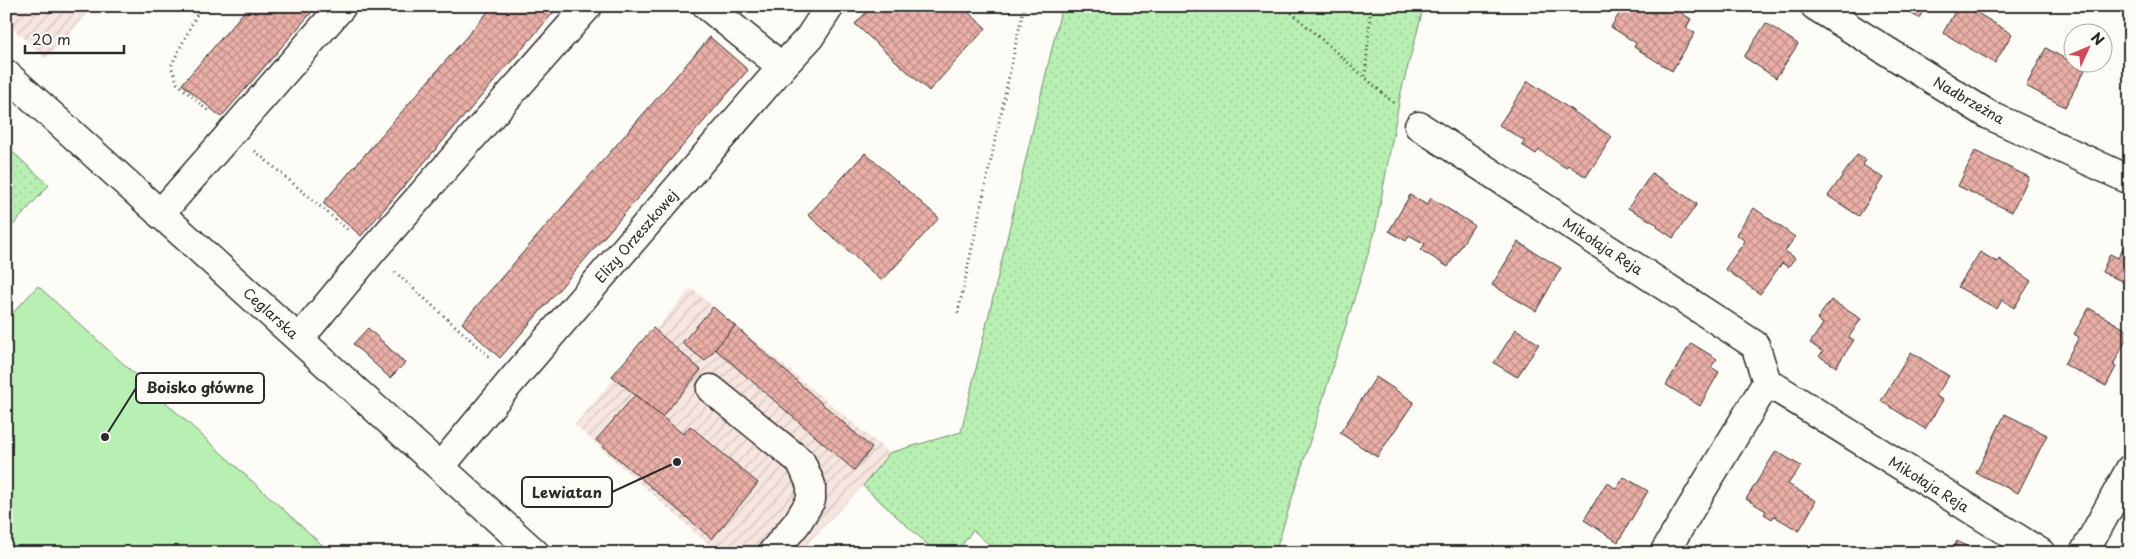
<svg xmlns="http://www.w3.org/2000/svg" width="2136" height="559" font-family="'Playpen Sans',sans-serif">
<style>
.industrial{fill:url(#industrial-furrows)}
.grass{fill:url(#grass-dots);stroke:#728d6e}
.pitch{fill:#b8efb2;stroke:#728d6e}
.building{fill:url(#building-cross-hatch);stroke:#2b2b2b}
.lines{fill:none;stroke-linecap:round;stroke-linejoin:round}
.minor-casing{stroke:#2b2b2b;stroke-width:31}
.path{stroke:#2b2b2b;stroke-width:3;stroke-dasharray:1 4;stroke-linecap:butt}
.minor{stroke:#fdfcf7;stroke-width:28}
.labels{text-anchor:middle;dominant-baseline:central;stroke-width:4;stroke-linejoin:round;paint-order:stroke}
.street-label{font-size:14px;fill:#2b2b2b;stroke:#fdfcf7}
.leader{fill:none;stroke:#2b2b2b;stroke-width:2}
.callout-dot{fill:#2b2b2b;stroke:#fdfcf7;stroke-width:2}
.callout{fill:#fdfcf7;stroke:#2b2b2b;stroke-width:2}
.callout-label{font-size:15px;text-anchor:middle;font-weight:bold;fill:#2b2b2b}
</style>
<defs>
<pattern id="industrial-furrows" width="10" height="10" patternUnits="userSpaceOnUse" patternTransform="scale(1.25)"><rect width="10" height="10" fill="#f7e5df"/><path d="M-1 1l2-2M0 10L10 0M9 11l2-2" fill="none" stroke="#d4c5c0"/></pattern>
<pattern id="grass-dots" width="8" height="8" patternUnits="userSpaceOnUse" patternTransform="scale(1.25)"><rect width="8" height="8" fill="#b8efb2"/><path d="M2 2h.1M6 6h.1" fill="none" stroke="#9ecd99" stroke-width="1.8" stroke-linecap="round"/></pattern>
<pattern id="building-cross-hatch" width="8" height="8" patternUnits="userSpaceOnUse" patternTransform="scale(1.25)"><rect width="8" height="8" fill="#eaafa7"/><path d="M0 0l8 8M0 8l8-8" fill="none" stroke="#be8f88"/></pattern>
</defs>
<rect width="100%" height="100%" fill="#fdfcf7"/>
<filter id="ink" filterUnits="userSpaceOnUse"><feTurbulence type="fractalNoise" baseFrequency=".02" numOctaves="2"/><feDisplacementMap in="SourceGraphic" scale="10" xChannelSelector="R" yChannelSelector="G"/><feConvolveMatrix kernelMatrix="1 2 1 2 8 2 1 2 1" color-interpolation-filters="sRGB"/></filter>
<g filter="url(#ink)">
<g class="industrial">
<polygon points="6,6 94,6 46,59 6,22"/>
<polygon points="691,288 889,453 863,486 798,553 718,553 575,425"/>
</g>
<g class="grass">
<polygon points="1062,6 1424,6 1401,92 1375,232 1275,553 998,553 973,530 956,553 937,553 863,486 889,453 961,432"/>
<polygon points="6,146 49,185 6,233"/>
</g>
<polygon class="pitch" points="38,286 331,553 6,553 6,320"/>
<g class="building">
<polygon points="249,6 317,6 221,117 182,84"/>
<polygon points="493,6 559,6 361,236 323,203"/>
<polygon points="872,6 961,6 986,28 929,91 855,24"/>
<polygon points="1624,6 1642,6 1654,14 1657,9 1662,13 1667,6 1670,6 1691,19 1686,28 1695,33 1672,71 1634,47 1636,43 1611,27"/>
<polygon points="1898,6 1926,6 1919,18"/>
<polygon points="1958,6 1966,6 2012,34 1995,63 1943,33"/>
<polygon points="1766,23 1798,44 1776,78 1744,57"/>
<polygon points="710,37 748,70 500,358 462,323"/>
<polygon points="2046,48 2085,70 2065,107 2026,86"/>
<polygon points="1528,81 1612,137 1586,177 1568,165 1566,168 1539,150 1536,154 1522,145 1525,141 1499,125"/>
<polygon points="1975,151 2029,177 2012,212 1958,186"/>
<polygon points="865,153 939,218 882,281 808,215"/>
<polygon points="1857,155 1866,160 1863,165 1883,178 1859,216 1828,196"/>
<polygon points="1652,173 1697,204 1673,238 1657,227 1658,225 1628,208"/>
<polygon points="1410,195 1427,205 1431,198 1474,225 1448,267 1421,250 1425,244 1409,235 1406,241 1389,231"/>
<polygon points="1754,208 1795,237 1785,251 1795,258 1788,267 1782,263 1760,294 1725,269 1745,241 1736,234"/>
<polygon points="2130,233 2130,285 2102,272 2110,254 2118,258"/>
<polygon points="1518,242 1561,268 1536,311 1492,285"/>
<polygon points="1980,252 1997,262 1999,259 2031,281 2014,308 2002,300 1997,309 1958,287"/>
<polygon points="1831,300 1861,319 1849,337 1854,340 1836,367 1819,356 1823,352 1810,343 1823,324 1817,319"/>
<polygon points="713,307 735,326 705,361 682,343"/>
<polygon points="2089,308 2130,332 2113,365 2116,367 2106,386 2064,364 2079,337 2074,334"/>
<polygon points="735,326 872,448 854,470 715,349"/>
<polygon points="368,328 405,363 390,378 353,344"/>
<polygon points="653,328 701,370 662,417 612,376"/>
<polygon points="1516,329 1539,344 1517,377 1494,363"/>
<polygon points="1691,343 1717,359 1711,367 1719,372 1700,406 1666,385"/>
<polygon points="1911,352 1949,376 1936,396 1943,400 1925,429 1881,401"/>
<polygon points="1376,377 1414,402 1377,457 1340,433"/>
<polygon points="635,395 683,434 690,426 758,483 712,539 596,440"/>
<polygon points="2005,414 2047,435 2018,493 1976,473"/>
<polygon points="1776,451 1801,466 1788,484 1816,501 1799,531 1774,516 1772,519 1764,514 1766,511 1746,499"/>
<polygon points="1624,477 1648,491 1618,542 1584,520 1607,482 1616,489"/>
<polygon points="1957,541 1978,553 1951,553"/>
</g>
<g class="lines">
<defs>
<g id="minor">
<polyline points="707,6 782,67"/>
<polyline points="1815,6 1989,115 2130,180"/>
<polyline points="6,74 535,553"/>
<polyline points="1419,126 1755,345 1767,382 2041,553"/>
<polyline points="160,214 342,6"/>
<polyline points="300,338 372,251 588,6"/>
<polyline points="711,389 801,462 811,485 811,500 797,523 772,553"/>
<polyline points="441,466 513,379 782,67 809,38 830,6"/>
<polyline points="1664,553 1767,382"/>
<polyline points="2084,553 2130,469"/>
</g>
</defs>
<use href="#minor" class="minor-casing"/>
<g class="path">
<polyline points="201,6 171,66 177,83 208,111"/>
<polyline points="1284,6 1396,105"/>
<polyline points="1365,76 1371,6"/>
<polyline points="255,151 349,231"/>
<polyline points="395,272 491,358"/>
<polyline points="958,313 1024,6"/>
</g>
<use href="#minor" class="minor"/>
</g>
</g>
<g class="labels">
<g class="street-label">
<text transform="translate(1969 100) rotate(30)">Nadbrzeżna</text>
<text transform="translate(636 236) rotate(-49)">Elizy Orzeszkowej</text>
<text transform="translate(1603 246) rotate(33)">Mikołaja Reja</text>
<text transform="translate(271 313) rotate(42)">Ceglarska</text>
<text transform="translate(1929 484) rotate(32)">Mikołaja Reja</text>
</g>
</g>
<path class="leader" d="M105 437L136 388M677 462L612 492"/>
<g class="callout-dot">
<circle cx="105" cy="437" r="5"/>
<circle cx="677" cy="462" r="5"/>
</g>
<g class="callout">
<rect x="136" y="373" width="128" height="30" rx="5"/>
<rect x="522" y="477" width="90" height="30" rx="5"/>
</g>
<g class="callout-label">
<text x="200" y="393">Boisko główne</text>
<text x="567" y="498">Lewiatan</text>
</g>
<rect width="2136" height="559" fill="none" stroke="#fdfcf7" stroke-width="25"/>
<rect x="12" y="12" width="2111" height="534" fill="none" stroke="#2b2b2b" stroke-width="2" filter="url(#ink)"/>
<g transform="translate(2088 48) rotate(46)"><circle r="24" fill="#fdfcf7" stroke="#a9a8a5"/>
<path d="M0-4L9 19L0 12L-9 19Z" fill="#d1495b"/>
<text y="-8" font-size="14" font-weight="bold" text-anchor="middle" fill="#2b2b2b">N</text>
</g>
<path d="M25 45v8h99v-8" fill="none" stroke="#2b2b2b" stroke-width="2.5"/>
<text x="32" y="45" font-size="15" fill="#2b2b2b" stroke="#fdfcf7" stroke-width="4" paint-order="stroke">20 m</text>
</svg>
